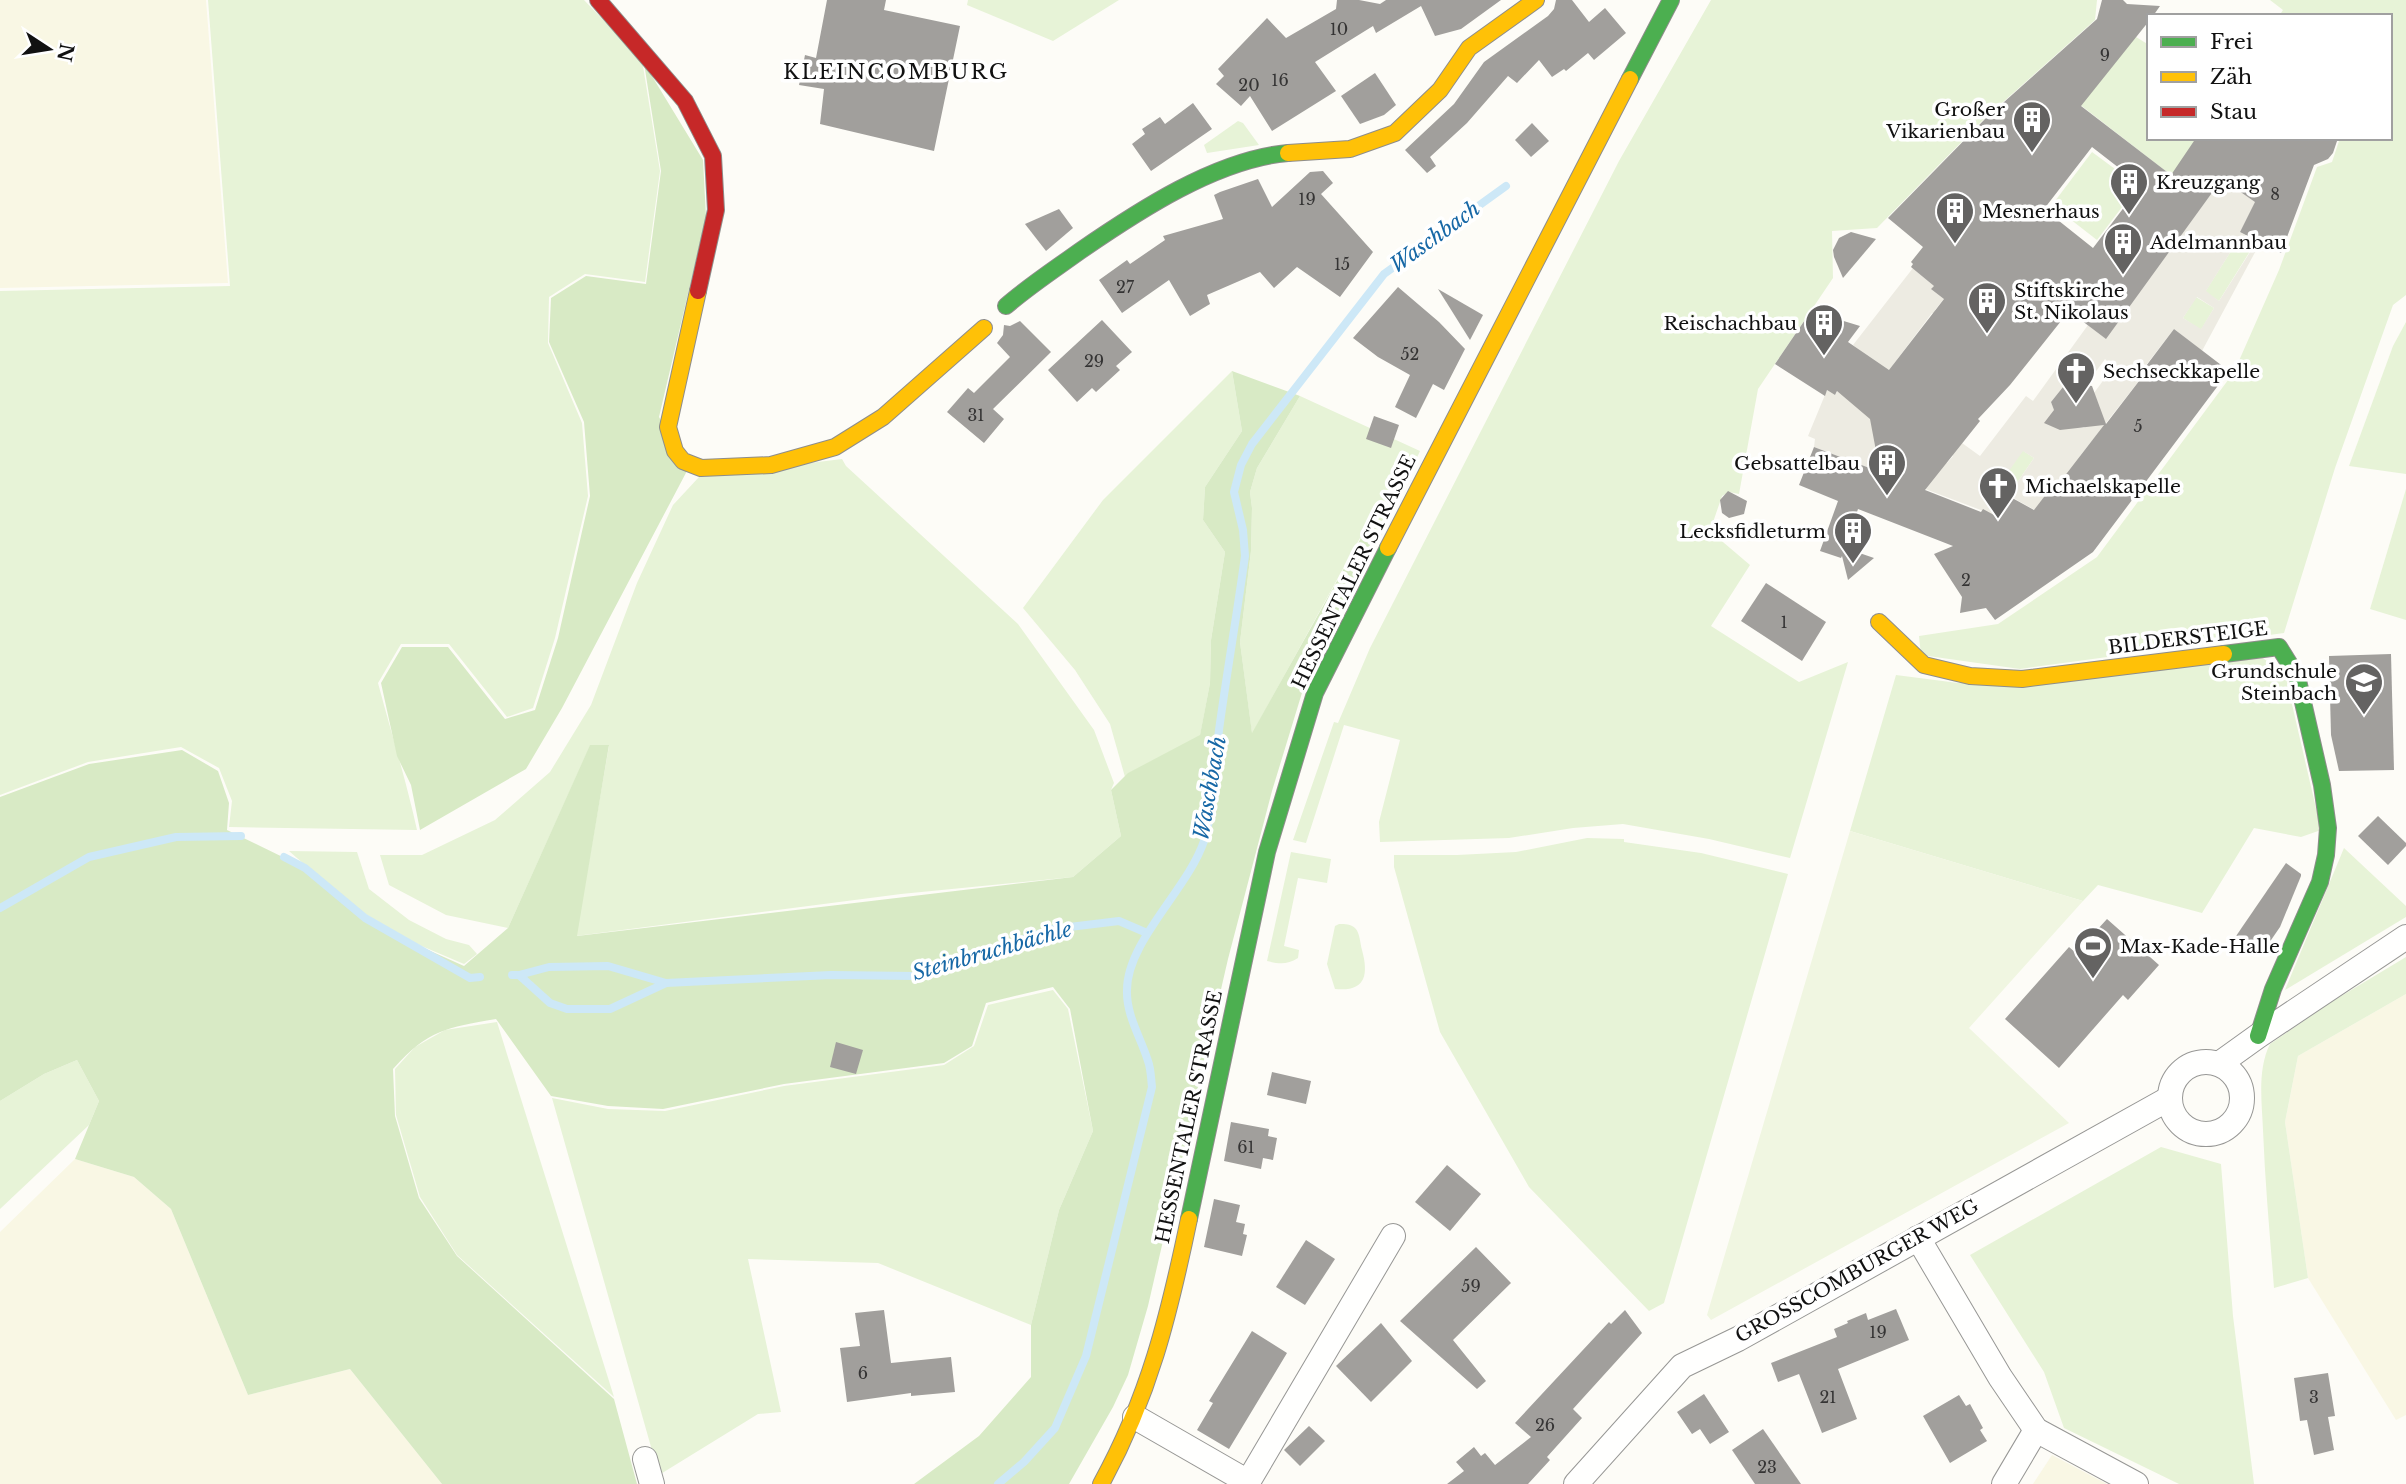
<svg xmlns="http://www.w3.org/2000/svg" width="2406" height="1484" font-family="'Libre Baskerville',serif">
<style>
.farmland{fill:#f9f7e4}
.green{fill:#e7f3d7}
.forest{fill:#d8eac5}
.pitch{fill:#f0f6e1}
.plaza{fill:#edebe2;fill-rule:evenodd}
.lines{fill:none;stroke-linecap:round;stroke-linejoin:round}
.stream{stroke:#cde8f7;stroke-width:8}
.building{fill:#a19f9c;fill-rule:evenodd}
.street-casing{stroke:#979795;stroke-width:26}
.fast-casing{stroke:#8e8d8b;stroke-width:18}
.slow-casing{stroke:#8e8d8b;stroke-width:18}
.jam-casing{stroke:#8e8d8b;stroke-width:18}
.street{stroke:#fffffe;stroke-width:24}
.fast{stroke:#4caf50;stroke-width:16}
.slow{stroke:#ffc107;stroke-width:16}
.jam{stroke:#c62828;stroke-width:16}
.labels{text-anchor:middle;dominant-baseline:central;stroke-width:7;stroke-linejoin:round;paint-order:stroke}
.number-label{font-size:16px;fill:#353434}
.poi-label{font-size:19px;fill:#111;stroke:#fff;text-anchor:start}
.street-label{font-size:19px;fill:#111;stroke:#fff}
.neighbourhood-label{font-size:21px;letter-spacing:2px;fill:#111;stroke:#fff}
.water-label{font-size:21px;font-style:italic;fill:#1768a6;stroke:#fff}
</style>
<rect width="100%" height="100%" fill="#fdfcf7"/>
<g class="farmland">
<polygon points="0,0 206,0 228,283 0,288"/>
<polygon points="2406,994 2406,1415 2396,1420 2308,1278 2285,1122 2298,1056"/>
<polygon points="75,1159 134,1177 171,1209 248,1395 350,1369 442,1484 0,1484 0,1232"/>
<polygon points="2052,1455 2107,1484 2033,1484"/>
</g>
<g class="green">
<path d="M208 0H584L642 60 660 171 645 282 585 274 549 297 548 343 582 423 588 496 555 638 533 708 507 717 449 644H401L378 683C391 732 406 780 417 830L229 827 232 801 219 768 181 747 88 762 0 795V291L230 286Z"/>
<polygon points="968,0 1119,0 1053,41 967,5"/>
<polygon points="1711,0 2097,0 2095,20 1984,119 1877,228 1832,231 1833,278 1758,389 1739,494 1729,492 1722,496 1710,531 1750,565 1711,626 1799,682 1848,662 1790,858 1709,839 1623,824 1573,828 1509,838 1380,842 1379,822 1400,740 1344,725 1306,843 1293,840 1334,722 1338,723 1370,648 1619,161"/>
<polygon points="2270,0 2406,0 2406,295 2393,305 2335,468 2284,633 2020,669 1921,655 1919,636 1998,624 2097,557 2234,372 2279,270 2317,167 2332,162 2340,138 2390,138 2390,16 2279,16 2283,10"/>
<polygon points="2136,37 2149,45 2149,138 2197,138 2172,176 2056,86"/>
<polygon points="1238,121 1243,123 1259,145 1207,153 1204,145"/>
<polygon points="2092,152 2138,186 2097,240 2052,205"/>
<polygon points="2238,240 2252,248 2219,301 2205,292"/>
<polygon points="2196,297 2214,308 2201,330 2183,318"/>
<polygon points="2406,322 2406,474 2349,466 2393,346"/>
<polygon points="1232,371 1242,431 1205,487 1203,520 1225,552 1211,640 1210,683 1200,736 1129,773 1125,777 1110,724 1075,670 1023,608 1103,500"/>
<polygon points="1300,396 1420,451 1377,545 1360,538 1252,734 1240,642 1251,551 1252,508 1250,492 1257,468"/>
<polygon points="2022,450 2034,458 2010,493 1999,485"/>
<polygon points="842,459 846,466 1018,624 1094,730 1114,783 1111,790 1121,836 1073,877 901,894 576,936 609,746 590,746 508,928 446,915 389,885 380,855 422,855 495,820 550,772 591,705 637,583 673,505 699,477"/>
<polygon points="2406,489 2406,620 2370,609"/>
<polygon points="2260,656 2285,674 2321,830 2301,837 2254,828 2202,913 2098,885 2083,901 1850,831 1896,675 1958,683"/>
<polygon points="1587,838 1624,839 1624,842 1701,853 1788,874 1664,1303 1649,1311 1529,1187 1440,1032 1394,867 1394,855 1457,855 1516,852"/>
<polygon points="2344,848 2406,906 2406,917 2285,990"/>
<polygon points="289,851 357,852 369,889 409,920 446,939 469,945 477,954 464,964 398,936 345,900"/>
<path d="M1291 852 1331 859 1327 883 1298 878 1284 946 1299 950 1298 958C1287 965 1279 964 1267 961Z"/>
<path d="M1339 924C1345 924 1351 924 1355 928 1360 933 1360 943 1362 950 1369 976 1365 992 1335 989L1327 964 1335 926Z"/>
<path d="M2406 957V994L2298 1056 2285 1122 2308 1278 2274 1288C2270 1236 2265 1183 2263 1130 2262 1103 2257 1070 2270 1044L2333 1001Z"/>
<polygon points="1053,990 1068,1009 1093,1131 1059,1210 1031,1325 878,1263 748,1259 781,1412 758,1414 659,1475 552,1098 608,1109 665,1111 784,1086 944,1065 974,1046 988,1005"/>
<polygon points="497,1022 614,1397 457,1255 420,1197 396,1115 395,1069 415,1047 445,1030"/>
<polygon points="77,1060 99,1101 89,1125 0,1209 0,1101 44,1074"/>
<polygon points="2161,1147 2221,1164 2233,1316 2254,1484 2179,1484 2064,1428 2044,1372 1970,1255"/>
</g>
<g class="forest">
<polygon points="644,63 703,160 706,217 659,417 688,469 562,708 526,769 420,830 411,785 397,756 381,683 402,647 448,647 505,719 535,710 558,638 590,496 584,422 549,342 551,298 586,276 646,284 661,171"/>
<path d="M1232 371 1300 396 1257 468 1250 492 1252 508 1251 551 1240 642 1252 733 1361 538 1377 545 1312 660 1272 791 1228 959 1148 1306 1128 1375 1113 1407 1069 1484H914L979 1436 1031 1377V1325L1059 1210 1093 1131 1070 1009 1053 987 986 1003 972 1046 944 1063 784 1084 663 1109 608 1106 551 1096 496 1019C446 1028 429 1029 393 1069L395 1116 419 1198 457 1256 614 1399 637 1484H442L350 1369 248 1395 171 1209 134 1177 75 1159 99 1101 77 1060 44 1074 0 1101V797L89 764 182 750 218 771 229 803 227 830 297 864 345 901 397 936 464 966 508 928 590 745H609L577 936 1073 877 1121 836 1111 790 1128 773 1200 735 1210 683 1211 640 1225 552 1203 520 1205 487 1242 431Z"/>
</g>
<polygon class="pitch" points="1850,831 2083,901 1969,1028 2069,1123 1711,1320 1707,1315"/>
<path class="plaza" d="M2281 153 2240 232 2260 243 2202 351 2174 329 2143 369 2146 372 2080 456 2084 460 2035 510 2006 494 1994 515 1814 447 1815 439 1808 436 1827 390 1835 395 1863 353 1853 345 1913 268 1934 286 1932 289 1947 295 1935 310 1939 315 1938 317 1932 313 1893 365 1897 370 1940 457 1947 463 1953 456 1949 452 1962 443 1980 456 2026 396 2033 401 2088 325 2105 338 2222 179 2229 184ZM2238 240 2252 249 2219 301 2206 291ZM2197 297 2214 308 2201 329 2183 318ZM2105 359 2113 367 2094 393 2100 408 2084 428 2060 424 2051 402 2067 382 2086 385ZM2023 451 2034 458 2010 493 1999 485Z"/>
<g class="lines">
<g class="stream">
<polyline points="284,857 305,868 365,918 470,978 480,977"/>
<polyline points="0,908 89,857 176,837 241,836"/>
<polyline points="512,975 519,975 550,1003 567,1009 610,1009 666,983 831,975 916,976 1053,929 1119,921 1147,933"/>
<polyline points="519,975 549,967 608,966 666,983"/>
<path d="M998 1484 1024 1462 1055 1428 1086 1356 1152 1087C1151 1079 1151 1069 1148 1061 1141 1038 1126 1015 1127 990 1127 941 1188 889 1204 841 1215 805 1215 766 1219 730 1227 672 1237 614 1245 556L1243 530 1234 492 1241 465 1252 444 1384 274 1506 186"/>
</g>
</g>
<g class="building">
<polygon points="827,0 886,0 884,10 960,26 934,151 820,124 824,89 799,85 805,55 816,58"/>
<polygon points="1337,0 1359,0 1380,4 1386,0 1501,0 1461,29 1435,36 1421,6 1376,33 1373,26 1315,62 1336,91 1272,131 1250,96 1241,106 1216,84 1224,76 1218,69 1267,18 1286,38 1336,9"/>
<polygon points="1556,0 1572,0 1589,22 1605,8 1626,33 1594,60 1588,53 1566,71 1564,69 1552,77 1539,60 1517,83 1508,76 1467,123 1430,157 1436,166 1427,173 1405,150 1454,104 1484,62 1548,16 1554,9"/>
<path d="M2102 0H2123L2127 4 2160 6 2153 16H2149V21L2081 106 2171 175 2196 138H2338L2333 153 2328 159 2314 165 2281 253 2240 232 2255 202 2222 179 2106 339 2069 311 2010 385 1978 419 1980 421 1925 490 1981 512 1983 509 1994 515 2005 494 2034 510 2054 484 2057 486 2104 425 2060 430 2044 423 2054 410 2051 402 2067 382 2092 386 2106 424 2146 372 2143 370 2174 329 2229 371 2093 552 1995 620 1986 608 1960 613 1962 597 1934 554 1953 546 1858 509 1845 548 1874 558 1848 580 1842 556 1841 558 1820 551 1838 501 1799 485 1814 447 1880 472 1870 419 1837 391 1835 395 1827 390 1825 396 1775 364 1811 311 1860 326 1848 342 1889 370 1944 299 1931 289 1934 286 1911 267 1913 264 1911 262 1923 247 1888 218 1985 119 2097 19ZM2092 147 2141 185 2093 248 2044 209Z"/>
<polygon points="1375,73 1396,105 1384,115 1360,124 1341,96"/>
<polygon points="1193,103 1212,129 1151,171 1132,144 1145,134 1142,129 1160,117 1165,124"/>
<polygon points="1532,123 1549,141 1531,157 1515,140"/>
<polygon points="1323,171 1333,183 1321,194 1373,252 1340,297 1297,267 1274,288 1260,272 1207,295 1210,304 1190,316 1169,280 1122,313 1099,280 1127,260 1130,264 1165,240 1163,236 1223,219 1214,195 1220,192 1258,179 1272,207 1310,172"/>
<polygon points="1059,209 1073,228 1046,251 1025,224"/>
<polygon points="1851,232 1876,239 1843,278 1834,257 1833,250 1839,238"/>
<polygon points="1398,287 1439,322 1465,349 1444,390 1433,384 1416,418 1395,407 1410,375 1378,357 1353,338"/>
<polygon points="1438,289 1483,315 1470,340"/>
<polygon points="1102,320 1132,352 1116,366 1120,370 1096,392 1092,388 1077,402 1048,370"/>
<polygon points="1020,321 1051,352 993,409 1004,419 984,443 947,412 968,388 974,393 1010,357 997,343 1003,335 1004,325 1010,326"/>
<polygon points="1374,416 1399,425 1391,448 1366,439"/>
<polygon points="1728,491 1747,501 1744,514 1729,518 1722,513 1720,500"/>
<polygon points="1766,583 1826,622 1802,661 1741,621"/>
<polygon points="2391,654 2394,770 2339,771 2331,735 2329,656"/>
<polygon points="2378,816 2406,843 2406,846 2388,865 2358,836"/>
<polygon points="2286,863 2301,874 2301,876 2280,927 2260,956 2234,939"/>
<polygon points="2107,919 2159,965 2128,1000 2123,995 2059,1068 2005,1019 2069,947 2076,953"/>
<polygon points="836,1042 863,1050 856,1074 830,1067"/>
<polygon points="1272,1072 1311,1081 1306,1104 1267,1095"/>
<polygon points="1231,1122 1269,1129 1268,1136 1277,1138 1273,1160 1263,1158 1261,1169 1224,1161"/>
<polygon points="1447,1165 1481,1194 1450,1231 1415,1202"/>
<polygon points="1214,1199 1240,1205 1236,1222 1245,1224 1243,1234 1247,1235 1242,1256 1204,1247"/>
<polygon points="1306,1240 1335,1259 1305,1305 1276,1287"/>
<polygon points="1476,1247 1511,1283 1453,1340 1486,1381 1477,1389 1400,1321"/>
<polygon points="1896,1309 1909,1340 1838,1369 1857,1419 1822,1433 1799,1374 1778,1382 1771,1363 1837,1337 1834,1329 1848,1323 1847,1321 1866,1313 1868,1320"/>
<polygon points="884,1310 891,1363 951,1357 955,1392 911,1396 911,1393 847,1402 840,1348 860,1346 855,1313"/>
<polygon points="1625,1310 1642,1333 1573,1409 1582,1418 1547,1457 1550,1460 1528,1484 1447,1484 1464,1471 1456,1462 1474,1447 1481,1456 1485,1453 1495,1465 1531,1437 1515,1423 1609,1322 1611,1324"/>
<polygon points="1381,1323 1412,1361 1371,1402 1336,1366"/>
<polygon points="1252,1331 1287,1353 1229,1449 1197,1430 1213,1403 1209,1401"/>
<polygon points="2328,1373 2335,1416 2328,1417 2334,1450 2314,1455 2307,1420 2300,1421 2294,1378"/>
<polygon points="1704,1394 1729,1432 1710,1444 1700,1429 1692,1434 1677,1412"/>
<polygon points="1959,1395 1966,1406 1970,1404 1983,1428 1980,1430 1987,1441 1950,1463 1923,1416"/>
<polygon points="1309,1426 1325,1441 1300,1466 1284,1450"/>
<polygon points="1763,1429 1801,1484 1755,1484 1732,1450"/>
</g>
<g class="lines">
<defs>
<g id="street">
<circle cx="2206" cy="1098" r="36"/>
<polyline points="2219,1064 2258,1036 2406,937"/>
<polyline points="1918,1238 2000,1377 2036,1430 2136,1484"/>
<polyline points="1135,1417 1248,1482 1393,1236"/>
<polyline points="645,1459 652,1484"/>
<polyline points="1576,1484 1682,1366 1738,1339 2170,1098"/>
<polyline points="2004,1484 2036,1430"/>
</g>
<g id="fast">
<polyline points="1630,79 1671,0"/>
<path d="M1006 306C1029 286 1055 269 1080 251 1138 211 1217 159 1288 153"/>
<polyline points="2224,654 2279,647 2297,676 2322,785 2328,828 2326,855 2320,882 2273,989 2258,1036"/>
<polyline points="1189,1219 1267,852 1315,693 1388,548"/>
</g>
<g id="slow">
<polyline points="1288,153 1350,149 1395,133 1440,90 1469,48 1536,0"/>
<polyline points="698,291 668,427 675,451 683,461 701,468 771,465 835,447 883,417 984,328"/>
<polyline points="1388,548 1630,79"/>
<polyline points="1879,622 1924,665 1970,676 2022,679 2224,654"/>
<path d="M1101 1484C1149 1397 1169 1315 1189 1219"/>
</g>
<polyline id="jam" points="598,0 685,101 713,156 716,210 698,291"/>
</defs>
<use href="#street" class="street-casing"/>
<use href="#fast" class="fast-casing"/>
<use href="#slow" class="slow-casing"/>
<use href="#jam" class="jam-casing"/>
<use href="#street" class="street"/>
<use href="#fast" class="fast"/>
<use href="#slow" class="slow"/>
<use href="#jam" class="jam"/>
</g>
<defs>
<symbol id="building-pin" viewBox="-11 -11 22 30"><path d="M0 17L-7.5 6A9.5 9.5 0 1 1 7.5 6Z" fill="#646362" stroke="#fff"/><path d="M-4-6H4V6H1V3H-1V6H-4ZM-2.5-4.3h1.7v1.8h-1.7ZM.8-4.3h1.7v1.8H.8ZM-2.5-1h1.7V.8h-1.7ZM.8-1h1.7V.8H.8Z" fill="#fff"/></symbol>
<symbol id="church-pin" viewBox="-11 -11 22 30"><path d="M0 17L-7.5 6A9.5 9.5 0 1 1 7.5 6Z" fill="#646362" stroke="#fff"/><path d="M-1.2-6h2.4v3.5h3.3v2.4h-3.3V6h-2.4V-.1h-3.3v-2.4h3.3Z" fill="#fff"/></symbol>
<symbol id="school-pin" viewBox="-11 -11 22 30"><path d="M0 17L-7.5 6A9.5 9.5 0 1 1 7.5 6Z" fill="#646362" stroke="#fff"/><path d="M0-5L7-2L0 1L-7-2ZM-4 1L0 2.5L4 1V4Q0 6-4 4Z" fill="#fff"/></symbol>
<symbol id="stadium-pin" viewBox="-11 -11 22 30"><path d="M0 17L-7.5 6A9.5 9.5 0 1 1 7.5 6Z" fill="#646362" stroke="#fff"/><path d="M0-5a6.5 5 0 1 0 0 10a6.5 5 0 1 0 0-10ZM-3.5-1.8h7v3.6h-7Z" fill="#fff"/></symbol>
</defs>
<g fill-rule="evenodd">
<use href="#building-pin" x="2010" y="98" width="44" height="60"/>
<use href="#building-pin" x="2107" y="160" width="44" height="60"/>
<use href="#building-pin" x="1933" y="189" width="44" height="60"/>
<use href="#building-pin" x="2101" y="220" width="44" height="60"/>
<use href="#building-pin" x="1965" y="279" width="44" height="60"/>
<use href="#building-pin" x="1802" y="301" width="44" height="60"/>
<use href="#church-pin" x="2054" y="349" width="44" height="60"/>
<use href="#building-pin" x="1865" y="441" width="44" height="60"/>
<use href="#church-pin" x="1976" y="464" width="44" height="60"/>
<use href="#building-pin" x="1831" y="509" width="44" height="60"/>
<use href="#school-pin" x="2342" y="660" width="44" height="60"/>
<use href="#stadium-pin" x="2071" y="924" width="44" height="60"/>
</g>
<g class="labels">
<g class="number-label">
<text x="1339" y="29">10</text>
<text x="2105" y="55">9</text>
<text x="1280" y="80">16</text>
<text x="1249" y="85">20</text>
<text x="2275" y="194">8</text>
<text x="1307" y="199">19</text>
<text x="1342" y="264">15</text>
<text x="1125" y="287">27</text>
<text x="1410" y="354">52</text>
<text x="1094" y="361">29</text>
<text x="976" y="415">31</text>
<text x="2138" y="426">5</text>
<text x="1966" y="580">2</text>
<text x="1784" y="622">1</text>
<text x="1246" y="1147">61</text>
<text x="1471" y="1286">59</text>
<text x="1878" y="1332">19</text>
<text x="863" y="1373">6</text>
<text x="1828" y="1397">21</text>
<text x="2314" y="1397">3</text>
<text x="1545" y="1425">26</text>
<text x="1767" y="1467">23</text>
</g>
<g class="poi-label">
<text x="2005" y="109" text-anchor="end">Großer<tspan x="2005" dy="22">Vikarienbau</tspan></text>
<text x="2156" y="182">Kreuzgang</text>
<text x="1982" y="211">Mesnerhaus</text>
<text x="2150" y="242">Adelmannbau</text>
<text x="2014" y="290">Stiftskirche<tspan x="2014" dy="22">St. Nikolaus</tspan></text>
<text x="1797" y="323" text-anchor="end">Reischachbau</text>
<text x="2103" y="371">Sechseckkapelle</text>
<text x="1860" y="463" text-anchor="end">Gebsattelbau</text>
<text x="2025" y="486">Michaelskapelle</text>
<text x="1826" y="531" text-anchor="end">Lecksfidleturm</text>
<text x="2337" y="671" text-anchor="end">Grundschule<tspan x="2337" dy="22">Steinbach</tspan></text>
<text x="2120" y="946">Max-Kade-Halle</text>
</g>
<g class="street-label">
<text transform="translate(1354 572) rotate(-64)">HESSENTALER STRASSE</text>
<text transform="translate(2188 638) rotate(-7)">BILDERSTEIGE</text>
<text transform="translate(1189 1117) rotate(-78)">HESSENTALER STRASSE</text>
<text transform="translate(1857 1271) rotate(-29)">GROSSCOMBURGER WEG</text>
</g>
<g class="neighbourhood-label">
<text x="896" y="72">KLEINCOMBURG</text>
</g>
<g class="water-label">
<text transform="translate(1435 237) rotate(-36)">Waschbach</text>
<text transform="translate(1210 788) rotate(-80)">Waschbach</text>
<text transform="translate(992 951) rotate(-16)">Steinbruchbächle</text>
</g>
</g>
<rect x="2147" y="14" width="245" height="126" fill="#ffffff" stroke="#a0a0a0" stroke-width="2"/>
<rect x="2161" y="37" width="35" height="10" fill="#4caf50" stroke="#a0a0a0" stroke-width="2"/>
<text x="2210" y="49" font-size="21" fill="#111111">Frei</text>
<rect x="2161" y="72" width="35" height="10" fill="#ffc107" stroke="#a0a0a0" stroke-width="2"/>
<text x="2210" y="84" font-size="21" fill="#111111">Zäh</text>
<rect x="2161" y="107" width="35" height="10" fill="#c62828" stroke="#a0a0a0" stroke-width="2"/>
<text x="2210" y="119" font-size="21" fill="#111111">Stau</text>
<g transform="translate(49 49) rotate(102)" stroke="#ffffff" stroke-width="5" paint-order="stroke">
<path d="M0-5L12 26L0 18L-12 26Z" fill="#111111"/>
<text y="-10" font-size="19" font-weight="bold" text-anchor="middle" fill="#111111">N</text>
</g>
</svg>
